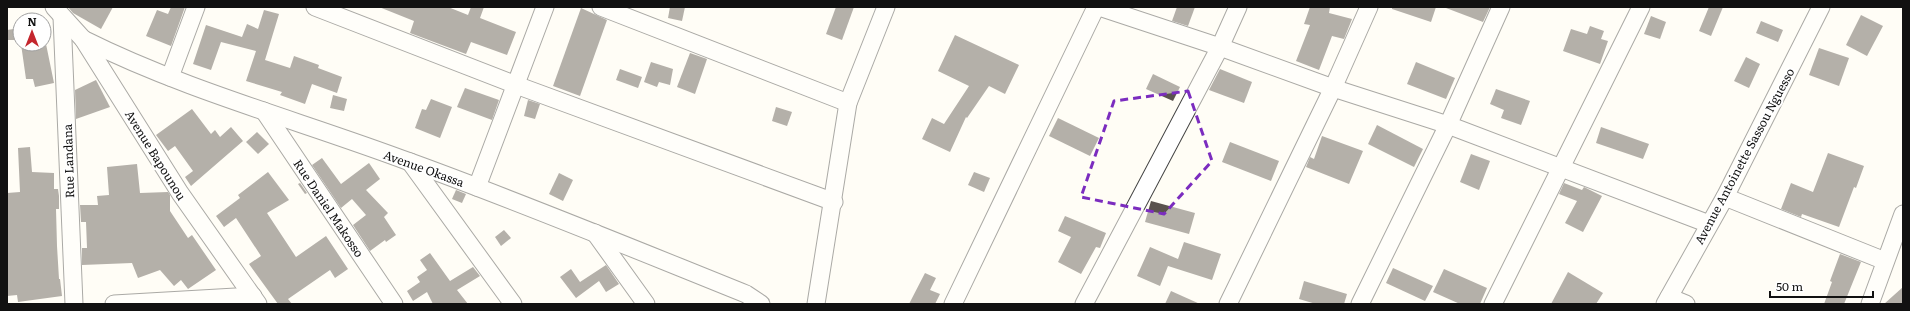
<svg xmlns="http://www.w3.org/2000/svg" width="1910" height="311" font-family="Literata,serif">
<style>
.building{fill:#5a524d}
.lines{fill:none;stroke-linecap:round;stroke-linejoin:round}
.minor-casing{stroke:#444;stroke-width:19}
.minor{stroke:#fff;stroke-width:17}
.marked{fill:none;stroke:#7b2cbf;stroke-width:3;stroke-dasharray:8 5;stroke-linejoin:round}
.labels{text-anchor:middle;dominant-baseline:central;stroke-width:4;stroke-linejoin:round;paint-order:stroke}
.street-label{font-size:12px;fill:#111;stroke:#fff}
</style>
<rect width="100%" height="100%" fill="#fffdf5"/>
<g class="building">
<polygon points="68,7 113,7 101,29 73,13"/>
<polygon points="171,7 185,7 171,46 146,36 157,10 168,14"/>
<polygon points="379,7 448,7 468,15 471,7 484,7 480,18 516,32 507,55 471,42 466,54 410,33 414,21"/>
<polygon points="670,7 685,7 682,21 668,18"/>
<polygon points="836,7 854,7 842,40 826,34"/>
<polygon points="1177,7 1195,7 1188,26 1172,21"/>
<polygon points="1310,7 1330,7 1329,13 1352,19 1344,39 1332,36 1319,70 1296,61 1310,25 1304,24"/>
<polygon points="1392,7 1436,7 1431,22 1392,9"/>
<polygon points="1446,7 1490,7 1483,22 1446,8"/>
<polygon points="1709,7 1723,7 1711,36 1699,31"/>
<polygon points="581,8 607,20 580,96 553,86"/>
<polygon points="264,10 279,14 265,60 290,68 294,56 319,65 318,68 342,77 337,93 312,84 305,104 280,95 282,92 246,81 256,51 221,42 211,70 193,64 206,25 242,37 247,24 258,29"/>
<polygon points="1861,15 1883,26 1867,56 1846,45"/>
<polygon points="1651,16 1666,22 1660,39 1644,34"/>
<polygon points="1761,21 1783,30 1778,42 1756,33"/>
<polygon points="1590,26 1604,31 1601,39 1608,41 1600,64 1563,51 1571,29 1587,34"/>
<polygon points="20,28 20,40 7,40 7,30"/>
<polygon points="955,35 1019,65 1005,94 989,86 967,118 966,117 950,152 922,139 932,118 944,124 969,86 938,71"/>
<polygon points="21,44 46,44 54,83 35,87 33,79 26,79"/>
<polygon points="1819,48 1849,58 1839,86 1809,75"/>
<polygon points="690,53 707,59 695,94 677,87"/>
<polygon points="1746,57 1760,64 1749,88 1734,81"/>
<polygon points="651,62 673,69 670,85 659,82 657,87 644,82"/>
<polygon points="1416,62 1455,78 1446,99 1407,84"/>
<polygon points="620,69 642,77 638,88 616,80"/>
<polygon points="1220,69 1252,82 1244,103 1209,90"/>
<polygon points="1153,74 1180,87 1173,101 1146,89"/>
<polygon points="96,80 110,107 76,119 75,90"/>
<polygon points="465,88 499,100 492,120 457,107"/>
<polygon points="1496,89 1530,101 1521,125 1501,118 1504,110 1490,104"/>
<polygon points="333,95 347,99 344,111 330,108"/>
<polygon points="431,99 452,107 440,138 415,128 422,109 426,110"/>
<polygon points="528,100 540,104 535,119 524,116"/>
<polygon points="776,107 792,112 787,126 772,121"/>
<polygon points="192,109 211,134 215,130 220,137 231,127 243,141 191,186 185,177 193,171 175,146 168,151 156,135"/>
<polygon points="1058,118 1099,138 1090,156 1049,136"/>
<polygon points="1377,125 1423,149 1414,167 1368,144"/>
<polygon points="1601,127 1649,144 1643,159 1596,143"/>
<polygon points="257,132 269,144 258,154 246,142"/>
<polygon points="1322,136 1363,151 1349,184 1306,167 1310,157 1314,159"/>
<polygon points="1230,142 1279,161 1271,181 1222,162"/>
<polygon points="30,147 32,172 54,173 54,189 58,189 59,196 59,209 56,209 57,246 59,279 60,279 62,296 18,302 17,295 7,296 7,193 20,192 18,148"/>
<polygon points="1828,153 1864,166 1856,188 1854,187 1839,227 1802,214 1801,217 1781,209 1791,183 1813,192"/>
<polygon points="1471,154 1490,161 1479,190 1460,182"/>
<polygon points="322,158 341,184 369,163 380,179 366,190 388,213 384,217 396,235 386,242 385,240 370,251 353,225 366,215 352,199 341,208 312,165"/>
<polygon points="137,164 140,193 168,192 170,195 170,211 188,238 192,235 216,270 188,289 181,280 174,286 160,270 138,278 132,263 82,265 82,248 87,248 86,222 81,222 80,205 98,205 97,196 109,195 107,167"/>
<polygon points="268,172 289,200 267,213 296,257 326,236 348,269 335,278 330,270 288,299 292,304 278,304 249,264 261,256 236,218 224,227 216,216 240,198 238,195"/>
<polygon points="974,172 990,178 984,192 968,185"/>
<polygon points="559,173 573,180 563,201 549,194"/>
<polygon points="300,183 307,193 305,194 298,184"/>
<polygon points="1564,183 1582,190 1584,187 1602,196 1583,232 1565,223 1577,201 1559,194"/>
<polygon points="456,190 466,194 462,203 452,199"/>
<polygon points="1151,201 1195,213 1189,234 1145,222"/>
<polygon points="1065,216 1106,233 1100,248 1096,247 1081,274 1058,262 1071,237 1058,231"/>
<polygon points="504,230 511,238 501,246 495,237"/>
<polygon points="1184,242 1221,254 1212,280 1168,266 1160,286 1137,276 1150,247 1178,259"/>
<polygon points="430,253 450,281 473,267 480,276 457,290 468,304 433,304 427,292 413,301 407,291 420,282 417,277 427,270 420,260"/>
<polygon points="1840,254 1861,262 1844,304 1824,304 1832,282 1830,281"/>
<polygon points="606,265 619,284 606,292 599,281 576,298 560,277 571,269 580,282"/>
<polygon points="1393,268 1433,286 1425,301 1386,283"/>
<polygon points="1444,269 1487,288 1480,304 1460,304 1433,292"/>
<polygon points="1568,272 1603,293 1596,304 1551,304"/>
<polygon points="925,273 936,278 930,290 940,294 935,304 909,304"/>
<polygon points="1304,281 1347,294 1344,304 1316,304 1299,299"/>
<polygon points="1903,287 1903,304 1884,304"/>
<polygon points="1171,291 1200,304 1165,304"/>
</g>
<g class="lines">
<defs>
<g id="minor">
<polyline points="54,7 83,39 180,193 258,304"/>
<polyline points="315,7 516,85 834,202"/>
<polyline points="601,7 848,103"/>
<polyline points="1099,7 1220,47 1333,88 1448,125 1709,224"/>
<polyline points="62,17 74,304"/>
<path d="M83 39C187 91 301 121 410 162 523 203 634 249 746 294L761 304"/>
<polyline points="170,77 196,7"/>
<polyline points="264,111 394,304"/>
<polyline points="410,162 513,304"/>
<polyline points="477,187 545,7"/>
<polyline points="1725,197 1885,261"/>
<polyline points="595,233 646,304"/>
<polyline points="1669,297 1686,304"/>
<polyline points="114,304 253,296"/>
<polyline points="816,304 848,103 886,7"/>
<polyline points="953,304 1096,7"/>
<polyline points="1084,304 1220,47 1238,7"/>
<polyline points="1228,304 1333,88 1369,7"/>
<polyline points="1360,304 1448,125 1501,7"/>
<polyline points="1493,304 1641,7"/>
<polyline points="1665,304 1725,197 1821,7"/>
<polyline points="1870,304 1903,214"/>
</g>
</defs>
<use href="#minor" class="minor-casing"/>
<use href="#minor" class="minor"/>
</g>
<path d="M0 0H1910V311H0ZM1188 91 1212 161 1164 214 1081 197 1114 101Z" fill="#fffdf5" fill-opacity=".55" fill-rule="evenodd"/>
<path class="marked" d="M1188 91 1212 161 1164 214 1081 197 1114 101Z"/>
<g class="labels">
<g class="street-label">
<text transform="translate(156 155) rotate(58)">Avenue Bapounou</text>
<text transform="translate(1744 156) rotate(-62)">Avenue Antoinette Sassou Nguesso</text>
<text transform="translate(68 161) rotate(-92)">Rue Landana</text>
<text transform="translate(424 168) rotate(20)">Avenue Okassa</text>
<text transform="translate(329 208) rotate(56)">Rue Daniel Makosso</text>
</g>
</g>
<rect width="1910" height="311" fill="none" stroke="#111111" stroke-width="16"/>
<g transform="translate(32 32)"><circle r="19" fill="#ffffff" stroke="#a0a0a0"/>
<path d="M0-3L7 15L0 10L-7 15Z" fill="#c4262e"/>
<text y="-6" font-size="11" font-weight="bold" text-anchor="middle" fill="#111111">N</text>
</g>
<path d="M1770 291v6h103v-6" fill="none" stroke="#111111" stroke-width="2"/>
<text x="1776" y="291" font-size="12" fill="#111111" stroke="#ffffff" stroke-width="3" paint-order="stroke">50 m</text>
</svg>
